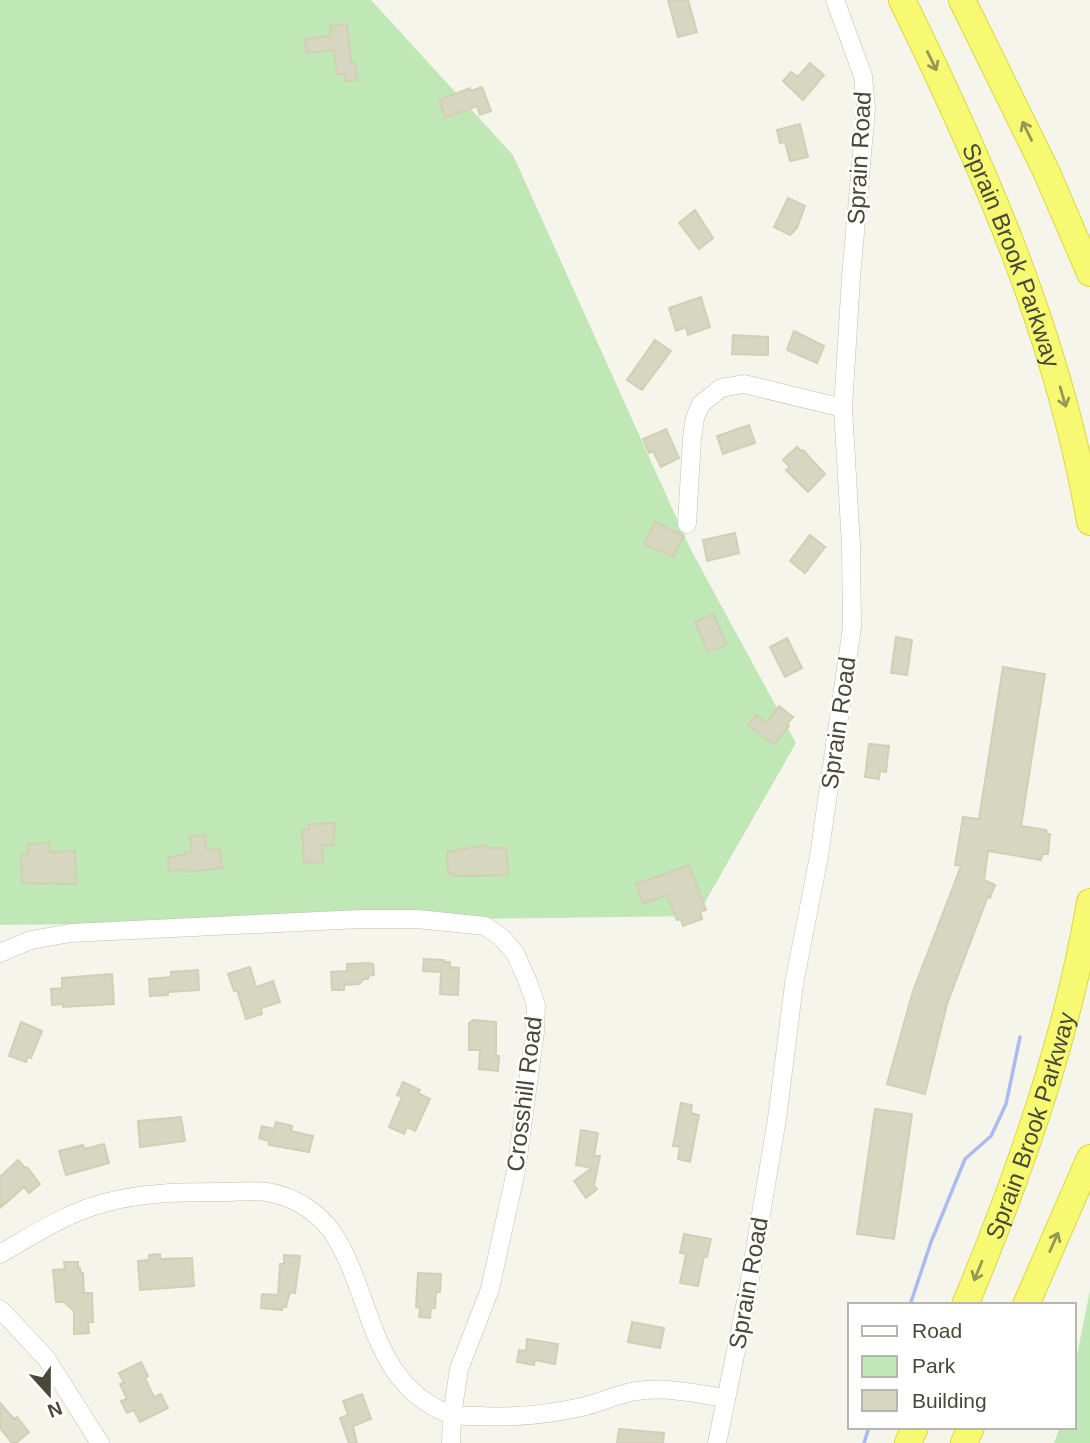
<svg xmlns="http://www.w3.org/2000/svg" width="1090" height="1443" font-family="Helvetica,sans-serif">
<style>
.green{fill:#c0e7b6}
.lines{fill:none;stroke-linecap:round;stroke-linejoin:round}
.stream{stroke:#aabbef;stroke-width:3.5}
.building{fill:#d6d6c1;stroke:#d1d0b4;stroke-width:2}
.minor-casing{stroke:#c0c0ae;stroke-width:19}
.highway-casing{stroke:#d9d741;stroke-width:28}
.minor{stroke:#fff;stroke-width:18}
.highway{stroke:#f7f972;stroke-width:26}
.oneway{stroke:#979853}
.labels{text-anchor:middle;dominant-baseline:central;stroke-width:5;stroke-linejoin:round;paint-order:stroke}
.street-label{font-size:24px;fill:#494939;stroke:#fff}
</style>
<rect width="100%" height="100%" fill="#f5f5eb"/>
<g class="green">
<polygon points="0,0 371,0 513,155 691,550 796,743 697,916 0,925"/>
<polygon points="1090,1290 1090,1443 1054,1443 1060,1427 1074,1427 1074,1370"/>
</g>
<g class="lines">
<g class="stream">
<polyline points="910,1305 931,1242 965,1159 991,1136 1006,1104 1020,1037"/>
<polyline points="864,1443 869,1427"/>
</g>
</g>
<g class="building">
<polygon points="668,0 688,0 697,32 678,37"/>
<polygon points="347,24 351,63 355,62 357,80 345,81 344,74 337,74 334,50 307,53 305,39 331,36 330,26"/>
<polygon points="810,63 824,75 803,100 783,81 791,72 798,77"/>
<polygon points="482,87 491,111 480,115 477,106 445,118 439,100 470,88 471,91"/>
<polygon points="800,124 808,157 790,161 785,142 780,143 777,130"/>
<polygon points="788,198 805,206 797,228 790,235 774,227"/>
<polygon points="695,210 713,238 699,249 679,223"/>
<polygon points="701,297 710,327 688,335 686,327 676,331 669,308"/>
<polygon points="794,331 824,346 817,363 787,350"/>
<polygon points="733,335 768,337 768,355 732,354"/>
<polygon points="655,340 671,351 642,390 627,380"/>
<polygon points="749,425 755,443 723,454 717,436"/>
<polygon points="666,429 679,458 661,467 653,451 649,453 643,439"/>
<polygon points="797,447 801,451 803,450 825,474 808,492 786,470 790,467 783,460"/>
<polygon points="655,522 684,536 673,557 644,544"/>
<polygon points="735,533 739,553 707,561 703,540"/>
<polygon points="810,535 825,547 805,573 790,561"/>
<polygon points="713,614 727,644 708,652 695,622"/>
<polygon points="896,637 912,640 907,675 891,673"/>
<polygon points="787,638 802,668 785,677 770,647"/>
<polygon points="1003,667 1045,674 1021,826 1046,830 1047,834 1050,834 1048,854 1043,854 1041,860 988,851 984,880 995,885 990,898 988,896 947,1004 925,1094 887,1084 913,991 961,866 955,865 963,817 979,819"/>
<polygon points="779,706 793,717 787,725 789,726 774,744 748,726 756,715 767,723"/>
<polygon points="869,744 889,746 886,772 880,771 879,779 865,777"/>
<polygon points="335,823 333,845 322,845 323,862 304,863 302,830 309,830 309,824"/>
<polygon points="205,835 206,850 220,849 222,868 186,872 186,869 169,871 168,857 185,855 185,853 192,852 190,836"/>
<polygon points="49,843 50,852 75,851 76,884 22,883 21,854 28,854 28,844"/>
<polygon points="486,845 486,848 506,848 508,875 453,876 453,873 448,873 447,852"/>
<polygon points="689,865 706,910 700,912 702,919 683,926 681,919 677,920 667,895 643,904 636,884"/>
<polygon points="424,959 444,960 444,962 450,962 450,967 459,968 458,995 440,994 441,972 423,971"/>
<polygon points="368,963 373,964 374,975 368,976 368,979 364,979 359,984 344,985 344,990 332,990 331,972 347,971 347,964"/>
<polygon points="250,967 256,987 273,981 280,1002 261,1008 262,1014 246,1019 237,990 234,991 228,974"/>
<polygon points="198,970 199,990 168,992 168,995 150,996 149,979 171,977 171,972"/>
<polygon points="112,974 114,1004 63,1007 63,1004 52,1005 51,989 62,988 62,978"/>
<polygon points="473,1020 496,1022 496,1056 499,1056 498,1071 479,1069 480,1050 469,1050 469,1023"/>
<polygon points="21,1022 42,1031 31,1058 28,1057 26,1062 9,1056"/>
<polygon points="403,1082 420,1090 418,1093 430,1099 415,1131 407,1127 404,1134 389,1127 402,1097 397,1095"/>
<polygon points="681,1103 692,1105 691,1113 699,1115 690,1162 678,1159 680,1147 673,1146"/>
<polygon points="875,1109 912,1114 894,1239 857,1234"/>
<polygon points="181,1117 185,1141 140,1147 138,1121"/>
<polygon points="276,1122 292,1126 291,1131 313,1136 309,1152 269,1145 269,1141 259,1138 262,1126 274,1129"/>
<polygon points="581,1130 598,1133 594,1156 600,1156 594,1185 597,1189 586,1198 574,1181 592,1168 576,1165"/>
<polygon points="104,1144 109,1163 66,1175 59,1151 83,1145 84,1149"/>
<polygon points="18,1160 25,1168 27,1167 40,1184 29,1193 24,1187 0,1208 0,1177"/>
<polygon points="684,1234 711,1239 707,1257 704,1256 698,1286 680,1283 686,1254 680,1253"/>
<polygon points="160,1254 160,1259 192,1258 194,1286 140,1290 138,1261 149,1260 149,1255"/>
<polygon points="284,1255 300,1256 295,1293 290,1292 286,1307 282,1307 282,1310 261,1308 262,1294 278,1295 280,1264 284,1264"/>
<polygon points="64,1262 78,1262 78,1268 80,1268 81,1273 83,1273 84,1293 92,1293 93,1322 88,1322 89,1333 74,1334 74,1311 64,1302 56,1302 53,1270 65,1269"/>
<polygon points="418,1273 441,1274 440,1292 436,1292 435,1308 431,1308 430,1318 419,1317 420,1308 416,1307"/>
<polygon points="632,1322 664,1328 660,1348 628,1342"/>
<polygon points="527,1339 558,1344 555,1364 535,1360 534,1365 517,1362 519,1350 526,1351"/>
<polygon points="141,1362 148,1376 145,1378 154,1397 161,1394 168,1408 140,1422 134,1410 127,1413 121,1401 127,1399 120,1384 124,1383 119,1373"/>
<polygon points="362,1394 371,1419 353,1426 357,1443 349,1443 340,1418 348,1415 343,1401"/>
<polygon points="0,1403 14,1419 17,1417 29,1432 16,1443 12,1443 0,1428"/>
<polygon points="619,1429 664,1433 663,1443 617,1443"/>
</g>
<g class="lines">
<defs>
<g id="minor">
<polyline points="687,524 692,438 695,418 701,404 721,388 744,384 843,408"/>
<polyline points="0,953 31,940 71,933 360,919 417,919 485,926 501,937 515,953 528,982 536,1005 535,1032 516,1171 490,1289 459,1369 452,1415 451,1443"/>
<path d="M0 1254C33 1235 66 1213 104 1203 144 1192 184 1192 225 1192 238 1192 254 1190 267 1192 294 1196 322 1214 336 1238 373 1299 371 1384 449 1414 459 1417 471 1416 481 1416 516 1418 552 1414 586 1406 601 1402 616 1395 631 1392 662 1385 696 1394 726 1398"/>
<polyline points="0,1309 46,1358 100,1443"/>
<polyline points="717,1443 747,1297 777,1119 794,984 819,856 852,627 851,545 843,408 851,277 866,109 863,76 835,0"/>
</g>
<g id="highway">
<path id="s1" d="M902 0C984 167 1059 338 1090 522"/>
<polyline points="962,0 1047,173 1090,273"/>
<path id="s2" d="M965 1305C1019 1175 1067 1040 1090 902"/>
<polyline points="1026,1305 1090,1158"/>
<polyline points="908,1443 915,1427"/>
<polyline points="964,1443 971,1427"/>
</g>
</defs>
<use href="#minor" class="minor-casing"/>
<use href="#highway" class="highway-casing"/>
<use href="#minor" class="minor"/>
<use href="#highway" class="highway"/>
</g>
<defs><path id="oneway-shaft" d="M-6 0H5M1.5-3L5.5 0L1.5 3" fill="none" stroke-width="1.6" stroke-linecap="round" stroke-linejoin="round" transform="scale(1.75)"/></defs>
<g class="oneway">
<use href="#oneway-shaft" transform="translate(932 61) rotate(64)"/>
<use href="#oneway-shaft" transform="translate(1027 131) rotate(-116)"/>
<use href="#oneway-shaft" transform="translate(1063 397) rotate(74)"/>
<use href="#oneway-shaft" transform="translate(1054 1242) rotate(-66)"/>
<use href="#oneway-shaft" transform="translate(978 1271) rotate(112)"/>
</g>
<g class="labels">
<g class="street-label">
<text transform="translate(859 158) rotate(-87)">Sprain Road</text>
<text stroke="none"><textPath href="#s1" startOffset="278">Sprain Brook Parkway</textPath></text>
<text transform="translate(838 723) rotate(-82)">Sprain Road</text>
<text transform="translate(524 1094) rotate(-83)">Crosshill Road</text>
<text stroke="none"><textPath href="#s2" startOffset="191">Sprain Brook Parkway</textPath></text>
<text transform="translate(748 1283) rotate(-80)">Sprain Road</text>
</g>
</g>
<rect x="848" y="1303" width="228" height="126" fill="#ffffff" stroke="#b6b6b0" stroke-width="2"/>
<rect x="862" y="1326" width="35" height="10" fill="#ffffff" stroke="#b6b6b0" stroke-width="2"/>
<text x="912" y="1338" font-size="21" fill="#494939">Road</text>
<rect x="862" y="1356" width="35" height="21" fill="#c0e7b6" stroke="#b6b6b0" stroke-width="2"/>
<text x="912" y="1373" font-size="21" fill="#494939">Park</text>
<rect x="862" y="1390" width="35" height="21" fill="#d6d6c1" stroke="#b6b6b0" stroke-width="2"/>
<text x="912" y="1408" font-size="21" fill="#494939">Building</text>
<g transform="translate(49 1394) rotate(159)" stroke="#ffffff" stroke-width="5" paint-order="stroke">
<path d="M0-5L12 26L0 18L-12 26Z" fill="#494939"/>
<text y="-10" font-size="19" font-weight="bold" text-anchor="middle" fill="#494939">N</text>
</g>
</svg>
